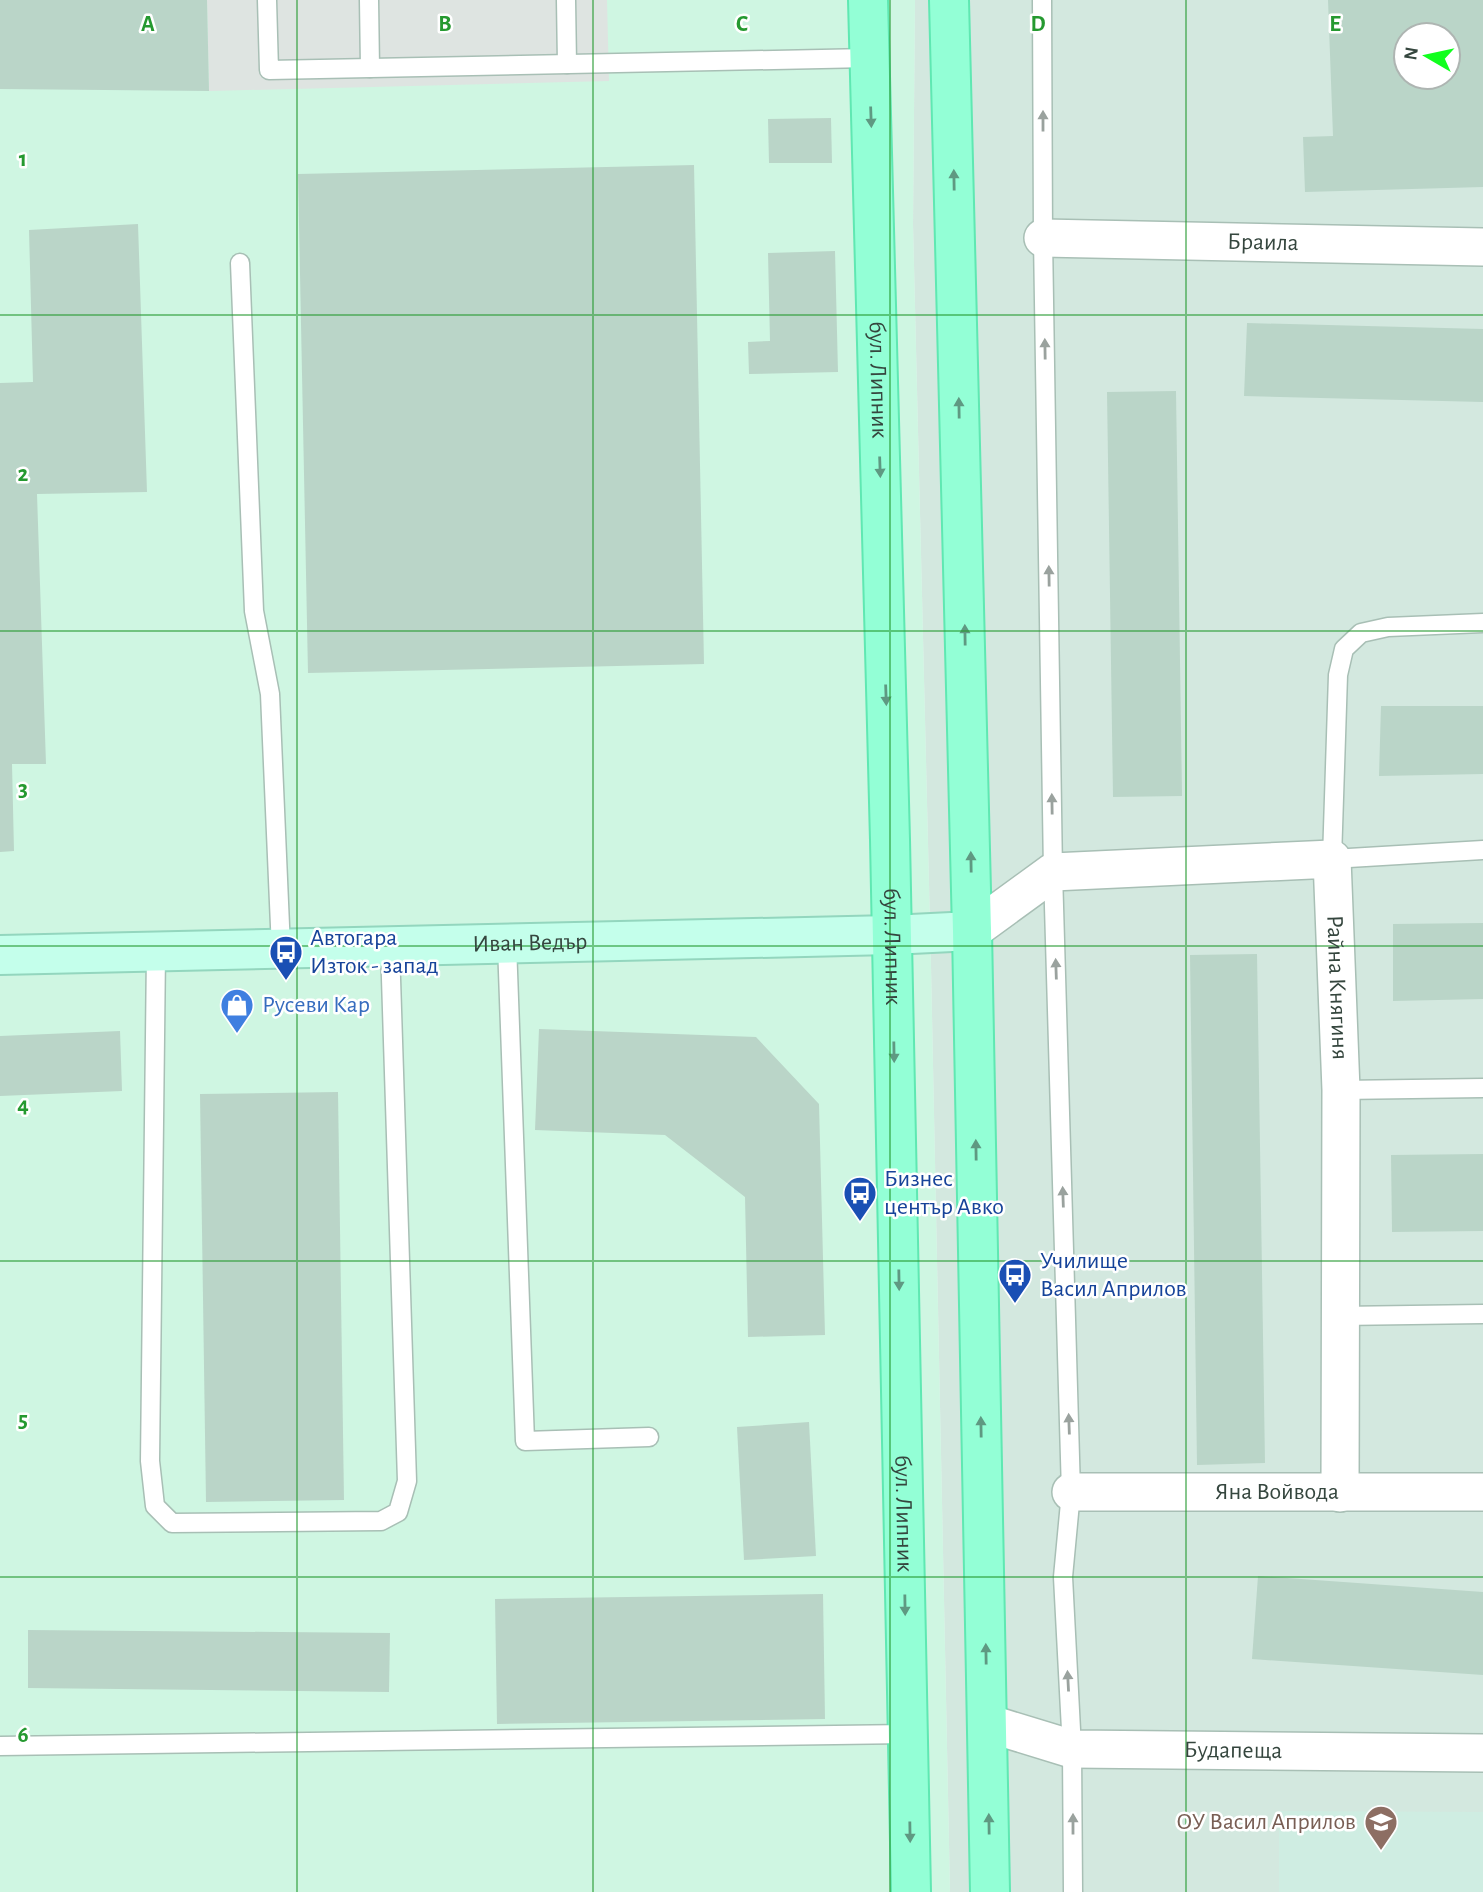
<svg xmlns="http://www.w3.org/2000/svg" width="1483" height="1892" font-family="'Alegreya Sans',sans-serif">
<style>
.residential{fill:#d3e8df;fill-rule:evenodd}
.commercial{fill:#cff6e2}
.education{fill:#cfede2}
.parking{fill:#dee4e1}
.building{fill:#bad5c8;fill-rule:evenodd}
.lines{fill:none;stroke-linecap:round;stroke-linejoin:round}
.lane-casing{stroke:#a8bfb5;stroke-width:21}
.street-casing{stroke:#a8bfb5;stroke-width:40}
.secondary-casing{stroke:#93d6be;stroke-width:42}
.primary-casing{stroke:#5fe8b2;stroke-width:42}
.lane{stroke:#fff;stroke-width:18}
.street{stroke:#fff;stroke-width:37}
.secondary{stroke:#c4ffeb;stroke-width:38}
.primary{stroke:#93ffd6;stroke-width:38}
.oneway{fill:#5f9982}
.oneway2{fill:#9aa29e}
.grid{fill:none;stroke:#259930;stroke-width:2;stroke-opacity:0.55}
.labels{text-anchor:middle;dominant-baseline:central;stroke-width:5;stroke-linejoin:round;paint-order:stroke}
.street-label{font-size:24px;fill:#35463e;stroke:#fff}
.transit-label{font-size:24px;fill:#164399;stroke:#fff;text-anchor:start}
.shop-label{font-size:24px;fill:#366cbe;stroke:#fff;text-anchor:start}
.education-label{font-size:24px;fill:#785e54;stroke:#fff;text-anchor:end}
.grid-label{font-size:23px;text-anchor:middle;font-weight:bold;fill:#259930;stroke:#fff;stroke-width:5;stroke-linejoin:round;paint-order:stroke}
</style>
<rect width="100%" height="100%" fill="#e5f3ee"/>
<path class="residential" d="M915 0H1483V1892H950L931 967 913 224ZM1406 35H1448V77H1406Z"/>
<polygon class="commercial" points="0,0 915,0 913,224 931,967 950,1892 0,1892"/>
<polygon class="education" points="1279,1811 1483,1812 1483,1892 1279,1892"/>
<polygon class="parking" points="207,0 607,0 609,81 209,91"/>
<g class="building">
<polygon points="0,0 207,0 209,91 0,89"/>
<path d="M1328 0H1483V187L1305 192 1303 137 1333 136ZM1406 35H1448V77H1406Z"/>
<polygon points="831,118 832,163 769,163 768,119"/>
<polygon points="694,165 704,664 308,673 298,174"/>
<polygon points="138,224 147,492 37,494 46,764 12,764 14,851 0,852 0,383 33,382 29,230"/>
<polygon points="835,251 838,372 749,374 748,342 770,341 768,253"/>
<polygon points="1247,323 1483,329 1483,402 1244,396"/>
<polygon points="1176,391 1182,796 1113,797 1107,392"/>
<polygon points="1381,706 1483,706 1483,774 1379,776"/>
<polygon points="1483,923 1483,999 1393,1001 1393,924"/>
<polygon points="1257,954 1265,1463 1197,1465 1190,955"/>
<polygon points="539,1029 756,1037 819,1104 825,1335 748,1337 745,1197 665,1135 535,1130"/>
<polygon points="120,1031 122,1091 0,1096 0,1036"/>
<polygon points="338,1092 344,1500 206,1502 200,1094"/>
<polygon points="1483,1154 1483,1231 1392,1232 1391,1155"/>
<polygon points="809,1422 816,1556 744,1560 737,1427"/>
<polygon points="1258,1576 1483,1592 1483,1675 1252,1659"/>
<polygon points="823,1594 825,1719 497,1724 495,1599"/>
<polygon points="28,1630 390,1633 389,1692 28,1688"/>
</g>
<g class="lines">
<defs>
<g id="lane">
<polyline points="267,0 269,70 869,58"/>
<polyline points="369,0 370,68"/>
<polyline points="566,0 567,64"/>
<polyline points="1042,0 1043,238 1053,872 1071,1492 1063,1577 1072,1749 1073,1892"/>
<polyline points="240,263 254,611 270,694 281,949"/>
<polyline points="1483,623 1388,627 1361,633 1344,649 1338,675 1332,859 1483,850"/>
<polyline points="507,944 525,1441 649,1437"/>
<polyline points="156,952 150,1461 155,1506 172,1523 381,1521 398,1512 407,1481 390,947"/>
<polyline points="1341,1090 1483,1088"/>
<polyline points="1340,1316 1483,1314"/>
<polyline points="0,1746 908,1734"/>
</g>
<g id="street">
<path id="s1" d="M1043 238 1483 247"/>
<path id="s2" d="M972 931 1053 872 1332 859 1341 1090 1340 1493"/>
<path id="s3" d="M1071 1492H1483"/>
<path id="s4" d="M987 1723 1072 1749 1483 1753"/>
</g>
<g id="secondary">
<path id="s5" d="M0 955 891 935 972 931"/>
</g>
<g id="primary">
<path id="s6" d="M868 0 890 840 911 1892"/>
<polyline points="949,0 972,931 990,1892"/>
</g>
</defs>
<use href="#lane" class="lane-casing"/>
<use href="#street" class="street-casing"/>
<use href="#secondary" class="secondary-casing"/>
<use href="#primary" class="primary-casing"/>
<use href="#lane" class="lane"/>
<use href="#street" class="street"/>
<use href="#secondary" class="secondary"/>
<use href="#primary" class="primary"/>
</g>
<defs><path id="oneway-solid" d="M-6-.8H1V-3.2L6.5 0L1 3.2V.8H-6Z" transform="scale(1.75)"/></defs>
<g class="oneway">
<use href="#oneway-solid" transform="translate(871 117) rotate(88)"/>
<use href="#oneway-solid" transform="translate(954 180) rotate(-91)"/>
<use href="#oneway-solid" transform="translate(959 408) rotate(-91)"/>
<use href="#oneway-solid" transform="translate(880 467) rotate(88)"/>
<use href="#oneway-solid" transform="translate(965 635) rotate(-91)"/>
<use href="#oneway-solid" transform="translate(886 695) rotate(88)"/>
<use href="#oneway-solid" transform="translate(971 862) rotate(-91)"/>
<use href="#oneway-solid" transform="translate(894 1052) rotate(89)"/>
<use href="#oneway-solid" transform="translate(976 1150) rotate(-91)"/>
<use href="#oneway-solid" transform="translate(899 1280) rotate(89)"/>
<use href="#oneway-solid" transform="translate(981 1427) rotate(-91)"/>
<use href="#oneway-solid" transform="translate(905 1605) rotate(89)"/>
<use href="#oneway-solid" transform="translate(986 1654) rotate(-91)"/>
<use href="#oneway-solid" transform="translate(989 1824) rotate(-91)"/>
<use href="#oneway-solid" transform="translate(910 1832) rotate(89)"/>
</g>
<g class="oneway2">
<use href="#oneway-solid" transform="translate(1043 121) rotate(-90)"/>
<use href="#oneway-solid" transform="translate(1045 349) rotate(-91)"/>
<use href="#oneway-solid" transform="translate(1049 576) rotate(-91)"/>
<use href="#oneway-solid" transform="translate(1052 804) rotate(-91)"/>
<use href="#oneway-solid" transform="translate(1056 969) rotate(-92)"/>
<use href="#oneway-solid" transform="translate(1063 1197) rotate(-92)"/>
<use href="#oneway-solid" transform="translate(1069 1424) rotate(-92)"/>
<use href="#oneway-solid" transform="translate(1068 1681) rotate(-93)"/>
<use href="#oneway-solid" transform="translate(1073 1824) rotate(-90)"/>
</g>
<path class="grid" d="M297 0V1892M593 0V1892M890 0V1892M1186 0V1892M0 315H1483M0 631H1483M0 946H1483M0 1261H1483M0 1577H1483"/>
<defs>
<symbol id="bus-pin" viewBox="-11 -11 22 30"><path d="M0 17L-7.5 6A9.5 9.5 0 1 1 7.5 6Z" fill="#1a4fb4" stroke="#fff"/><path d="M-5-6H5V4H4V6H2V4H-2V6H-4V4H-5ZM-3.5-4V0h7V-4ZM-3.5 1.2v1.5H-2V1.2ZM2 1.2v1.5H3.5V1.2Z" fill="#fff"/></symbol>
<symbol id="shop-pin" viewBox="-11 -11 22 30"><path d="M0 17L-7.5 6A9.5 9.5 0 1 1 7.5 6Z" fill="#3f7fe0" stroke="#fff"/><path d="M-5-2.5h2.3a2.7 3.5 0 0 1 5.4 0H5L5.5 6h-11ZM-1.5-2.5h3a1.5 2.3 0 0 0-3 0Z" fill="#fff"/></symbol>
<symbol id="school-pin" viewBox="-11 -11 22 30"><path d="M0 17L-7.5 6A9.5 9.5 0 1 1 7.5 6Z" fill="#8d6e63" stroke="#fff"/><path d="M0-5L7-2L0 1L-7-2ZM-4 1L0 2.5L4 1V4Q0 6-4 4Z" fill="#fff"/></symbol>
</defs>
<g fill-rule="evenodd">
<use href="#bus-pin" x="267" y="933" width="38" height="52"/>
<use href="#shop-pin" x="218" y="986" width="38" height="52"/>
<use href="#bus-pin" x="841" y="1174" width="38" height="52"/>
<use href="#bus-pin" x="996" y="1256" width="38" height="52"/>
<use href="#school-pin" x="1362" y="1803" width="38" height="52"/>
</g>
<g class="labels">
<g class="street-label">
<text stroke="none"><textPath href="#s1" startOffset="220">Браила</textPath></text>
<text stroke="none"><textPath href="#s6" startOffset="380">бул. Липник</textPath></text>
<text stroke="none"><textPath href="#s5" startOffset="530">Иван Ведър</textPath></text>
<text stroke="none"><textPath href="#s6" startOffset="947">бул. Липник</textPath></text>
<text stroke="none"><textPath href="#s2" startOffset="508">Райна Княгиня</textPath></text>
<text stroke="none"><textPath href="#s3" startOffset="206">Яна Войвода</textPath></text>
<text stroke="none"><textPath href="#s6" startOffset="1514">бул. Липник</textPath></text>
<text stroke="none"><textPath href="#s4" startOffset="250">Будапеща</textPath></text>
</g>
<g class="transit-label">
<text x="310" y="938">Автогара<tspan x="310" dy="28">Изток - запад</tspan></text>
<text x="884" y="1179">Бизнес<tspan x="884" dy="28">център Авко</tspan></text>
<text x="1040" y="1261">Училище<tspan x="1040" dy="28">Васил Априлов</tspan></text>
</g>
<g class="shop-label">
<text x="262" y="1005">Русеви Кар</text>
</g>
<g class="education-label">
<text x="1356" y="1822">ОУ Васил Априлов</text>
</g>
</g>
<g class="grid-label">
<text x="148" y="31">A</text>
<text x="445" y="31">B</text>
<text x="742" y="31">C</text>
<text x="1038" y="31">D</text>
<text x="1335" y="31">E</text>
<text x="23" y="166">1</text>
<text x="23" y="481">2</text>
<text x="23" y="796">3</text>
<text x="23" y="1112">4</text>
<text x="23" y="1427">5</text>
<text x="23" y="1742">6</text>
</g>
<g transform="translate(1427 56) rotate(279)"><circle r="33" fill="#ffffff" stroke="#aeb5b2" stroke-width="2"/>
<path d="M0-5L12 26L0 18L-12 26Z" fill="#11ff1e"/>
<text y="-10" font-size="19" font-weight="bold" text-anchor="middle" fill="#35463e">N</text>
</g>
</svg>
